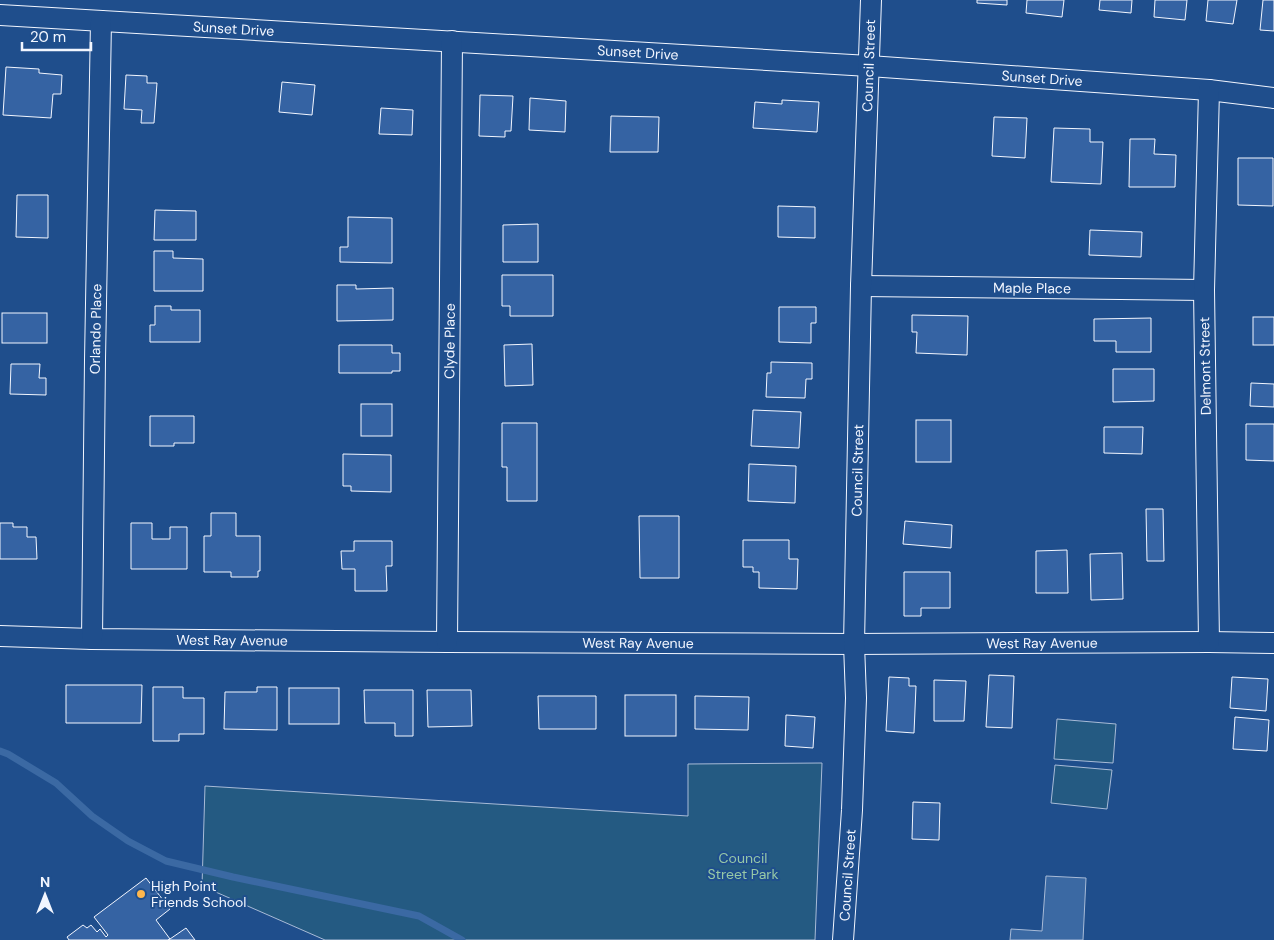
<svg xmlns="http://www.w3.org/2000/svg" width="1274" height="940" font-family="'DM Sans',sans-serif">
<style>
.green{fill:#245a82;stroke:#a8bbd7}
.water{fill:#3b69a3;stroke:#a8bbd7}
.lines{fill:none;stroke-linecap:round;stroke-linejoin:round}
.stream{stroke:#3b69a3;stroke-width:7}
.building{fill:#3563a3;stroke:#f2f6ff}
.minor-casing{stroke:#f2f6ff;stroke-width:22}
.minor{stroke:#1f4e8c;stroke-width:20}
.poi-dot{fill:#ffb74d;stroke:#1f4e8c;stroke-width:2}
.labels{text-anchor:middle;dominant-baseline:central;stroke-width:4;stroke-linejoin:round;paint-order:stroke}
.street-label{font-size:14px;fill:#f2f6ff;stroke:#1f4e8c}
.park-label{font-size:14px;fill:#97c8a6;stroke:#1f4e8c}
.poi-label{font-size:14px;fill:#f2f6ff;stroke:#1f4e8c;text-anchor:start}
</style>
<rect width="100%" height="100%" fill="#1f4e8c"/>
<g class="green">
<polygon points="1057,719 1116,724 1113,763 1054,759"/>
<polygon points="822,763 815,940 325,940 202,886 205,786 688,816 688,764"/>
<polygon points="1055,765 1112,770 1107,809 1051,803"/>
</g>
<polygon class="water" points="1046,876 1086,878 1083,940 1010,940 1011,929 1042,931"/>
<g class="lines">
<polyline class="stream" points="0,751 8,754 56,783 92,816 128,841 166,861 233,877 419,916 462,940"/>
</g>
<g class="building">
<polygon points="977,0 1007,0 1007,5 977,3"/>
<polygon points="1027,0 1064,0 1062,17 1026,13"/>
<polygon points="1100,0 1132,0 1131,13 1099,10"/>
<polygon points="1155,0 1187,0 1185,20 1154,17"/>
<polygon points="1208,0 1237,0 1233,24 1206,21"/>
<polygon points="1263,0 1274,0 1274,31 1260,30"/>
<polygon points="6,67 39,69 39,73 62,75 61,94 53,94 51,118 3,115"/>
<polygon points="126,75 147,76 147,83 157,83 154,123 141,123 142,110 124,109"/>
<polygon points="282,82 315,85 312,115 279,112"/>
<polygon points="480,95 513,96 511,131 505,131 505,137 479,136"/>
<polygon points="530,98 566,101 565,132 529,130"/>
<polygon points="782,100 819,102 817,132 753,128 755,102 782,104"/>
<polygon points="381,108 413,110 412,135 379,134"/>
<polygon points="611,116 659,117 658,152 610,152"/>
<polygon points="994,117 1027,118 1025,158 992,156"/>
<polygon points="1054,128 1090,129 1090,142 1103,142 1101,184 1051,182"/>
<polygon points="1130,139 1155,139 1154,154 1176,155 1175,187 1129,187"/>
<polygon points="1238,158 1273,158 1273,206 1238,205"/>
<polygon points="17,195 48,195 48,238 16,237"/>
<polygon points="778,206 815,207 815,238 778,237"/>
<polygon points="155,210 196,211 196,240 154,240"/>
<polygon points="348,217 392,218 392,263 340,262 340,247 348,247"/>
<polygon points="538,224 538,262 503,262 503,225"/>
<polygon points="1090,230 1142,232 1141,257 1089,255"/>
<polygon points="154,251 173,251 173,258 203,259 203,291 154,291"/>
<polygon points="502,275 553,275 553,316 510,316 510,306 502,306"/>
<polygon points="337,285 356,285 356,289 393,288 393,320 337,321"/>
<polygon points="155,306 171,306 171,310 200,310 200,342 150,342 150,325 155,325"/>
<polygon points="779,307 816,307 816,323 811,323 811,343 779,342"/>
<rect x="2" y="313" width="45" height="30"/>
<polygon points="912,315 968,316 967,355 916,353 917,332 912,332"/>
<rect x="1253" y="317" width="21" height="28"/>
<polygon points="1151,318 1151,352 1116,352 1116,341 1094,341 1094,319"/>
<polygon points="532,344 533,385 505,386 504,345"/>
<polygon points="339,345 392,345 392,353 400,353 400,371 392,371 392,373 339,373"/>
<polygon points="771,362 812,363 812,379 806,379 805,398 766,397 767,373 771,373"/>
<polygon points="11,364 40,364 39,378 46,378 46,395 10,394"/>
<polygon points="1113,369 1154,369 1154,401 1113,402"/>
<polygon points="1251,383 1274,384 1274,407 1250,406"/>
<rect x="361" y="404" width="31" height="32"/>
<polygon points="753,410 801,412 799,448 751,446"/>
<polygon points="150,416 194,416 194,443 174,443 174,446 150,446"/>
<rect x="916" y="420" width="35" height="42"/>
<polygon points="502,423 537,423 537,501 507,501 507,467 502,467"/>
<polygon points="1246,424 1274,424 1274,461 1246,460"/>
<polygon points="1104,427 1143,427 1142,454 1104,453"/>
<polygon points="343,454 391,455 391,492 351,491 351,486 343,486"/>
<polygon points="749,464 796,466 795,503 748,501"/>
<polygon points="1146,509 1163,509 1164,561 1147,561"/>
<polygon points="211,513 236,513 236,536 260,536 260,571 258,571 258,577 231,577 231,572 204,572 204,536 211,536"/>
<polygon points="639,516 679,516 679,578 640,578"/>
<polygon points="905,521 952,525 951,548 903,544"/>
<polygon points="0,523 13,523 13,527 27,527 27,537 36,537 37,559 0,559"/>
<polygon points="131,523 152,523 152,539 170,539 170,527 187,527 187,569 131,569"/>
<polygon points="743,540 789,540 789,559 798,559 797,589 759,588 759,572 753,572 753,567 743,567"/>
<polygon points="354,541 392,541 392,566 386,566 387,591 355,591 355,569 342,569 341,551 354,551"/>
<polygon points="1067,550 1068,593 1036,593 1036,551"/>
<polygon points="1122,553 1123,599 1091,600 1090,554"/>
<polygon points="904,572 950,572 950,608 921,608 921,616 904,616"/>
<polygon points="989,675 1014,676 1012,728 986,727"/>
<polygon points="889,677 909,678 909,686 916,686 914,733 886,731"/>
<polygon points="1232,677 1268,679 1266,711 1230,708"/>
<polygon points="934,680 966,681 964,721 934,721"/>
<polygon points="66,685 142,685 141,723 66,723"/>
<polygon points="153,687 183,687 183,698 204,698 204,734 179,734 179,741 153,741"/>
<polygon points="257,687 277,687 277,730 224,729 225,692 257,692"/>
<rect x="289" y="688" width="50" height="36"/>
<polygon points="364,690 413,690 413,736 395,736 395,723 365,723"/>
<polygon points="427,690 471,690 472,726 428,727"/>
<rect x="625" y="695" width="51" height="41"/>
<polygon points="538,696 596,696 596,729 539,729"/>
<polygon points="695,696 749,697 748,730 695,729"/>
<polygon points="786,715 815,717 813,748 785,746"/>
<polygon points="1235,717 1269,720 1267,751 1233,749"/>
<polygon points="913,802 940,803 939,840 912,839"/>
<polygon points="146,878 170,909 156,920 170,939 168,940 69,940 67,937 83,925 87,928 91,925 97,932 100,929 106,937 108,935 94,917"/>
<polygon points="186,928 195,940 168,940 170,939"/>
</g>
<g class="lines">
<defs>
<g id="minor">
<path id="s1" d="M0 15 869 66 1209 90 1274 98"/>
<path id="s2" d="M861 286 1204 290"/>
<path id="s3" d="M0 636 92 639 447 642 854 644 1209 642 1274 643"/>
<path id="s4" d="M92 639 95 360 101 21"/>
<path id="s5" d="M447 642 452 41"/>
<polyline points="1209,642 1204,290 1209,90"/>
<path id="s6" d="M843 940 852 810 856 698 854 644 861 286 871 0"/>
</g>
</defs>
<use href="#minor" class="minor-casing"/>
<use href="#minor" class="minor"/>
</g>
<circle class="poi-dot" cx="141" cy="894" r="5"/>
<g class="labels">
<g class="street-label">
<text stroke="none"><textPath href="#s1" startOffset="234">Sunset Drive</textPath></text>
<text stroke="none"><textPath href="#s1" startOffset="639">Sunset Drive</textPath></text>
<text stroke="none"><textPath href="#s6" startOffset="875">Council Street</textPath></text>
<text stroke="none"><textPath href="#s1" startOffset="1044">Sunset Drive</textPath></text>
<text stroke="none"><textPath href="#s2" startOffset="171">Maple Place</textPath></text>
<text stroke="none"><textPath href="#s4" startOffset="310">Orlando Place</textPath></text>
<text stroke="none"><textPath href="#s5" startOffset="301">Clyde Place</textPath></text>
<text transform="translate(1205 366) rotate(-91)">Delmont Street</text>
<text stroke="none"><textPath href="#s6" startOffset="470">Council Street</textPath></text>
<text stroke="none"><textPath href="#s3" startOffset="232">West Ray Avenue</textPath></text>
<text stroke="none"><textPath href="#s3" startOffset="638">West Ray Avenue</textPath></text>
<text stroke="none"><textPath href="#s3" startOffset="1042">West Ray Avenue</textPath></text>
<text stroke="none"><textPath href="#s6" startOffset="65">Council Street</textPath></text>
</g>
<g class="park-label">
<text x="743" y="858">Council<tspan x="743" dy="16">Street Park</tspan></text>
</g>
<g class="poi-label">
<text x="151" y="886">High Point<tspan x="151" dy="16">Friends School</tspan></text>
</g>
</g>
<g transform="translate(45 895)" stroke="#1f4e8c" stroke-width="4" paint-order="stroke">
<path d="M0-4L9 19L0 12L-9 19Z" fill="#f2f6ff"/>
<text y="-8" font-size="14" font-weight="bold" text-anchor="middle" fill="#f2f6ff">N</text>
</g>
<path d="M22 42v8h69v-8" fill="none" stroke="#f2f6ff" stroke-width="2.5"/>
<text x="30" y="42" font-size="15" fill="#f2f6ff" stroke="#1f4e8c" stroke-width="4" paint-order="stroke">20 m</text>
</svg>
